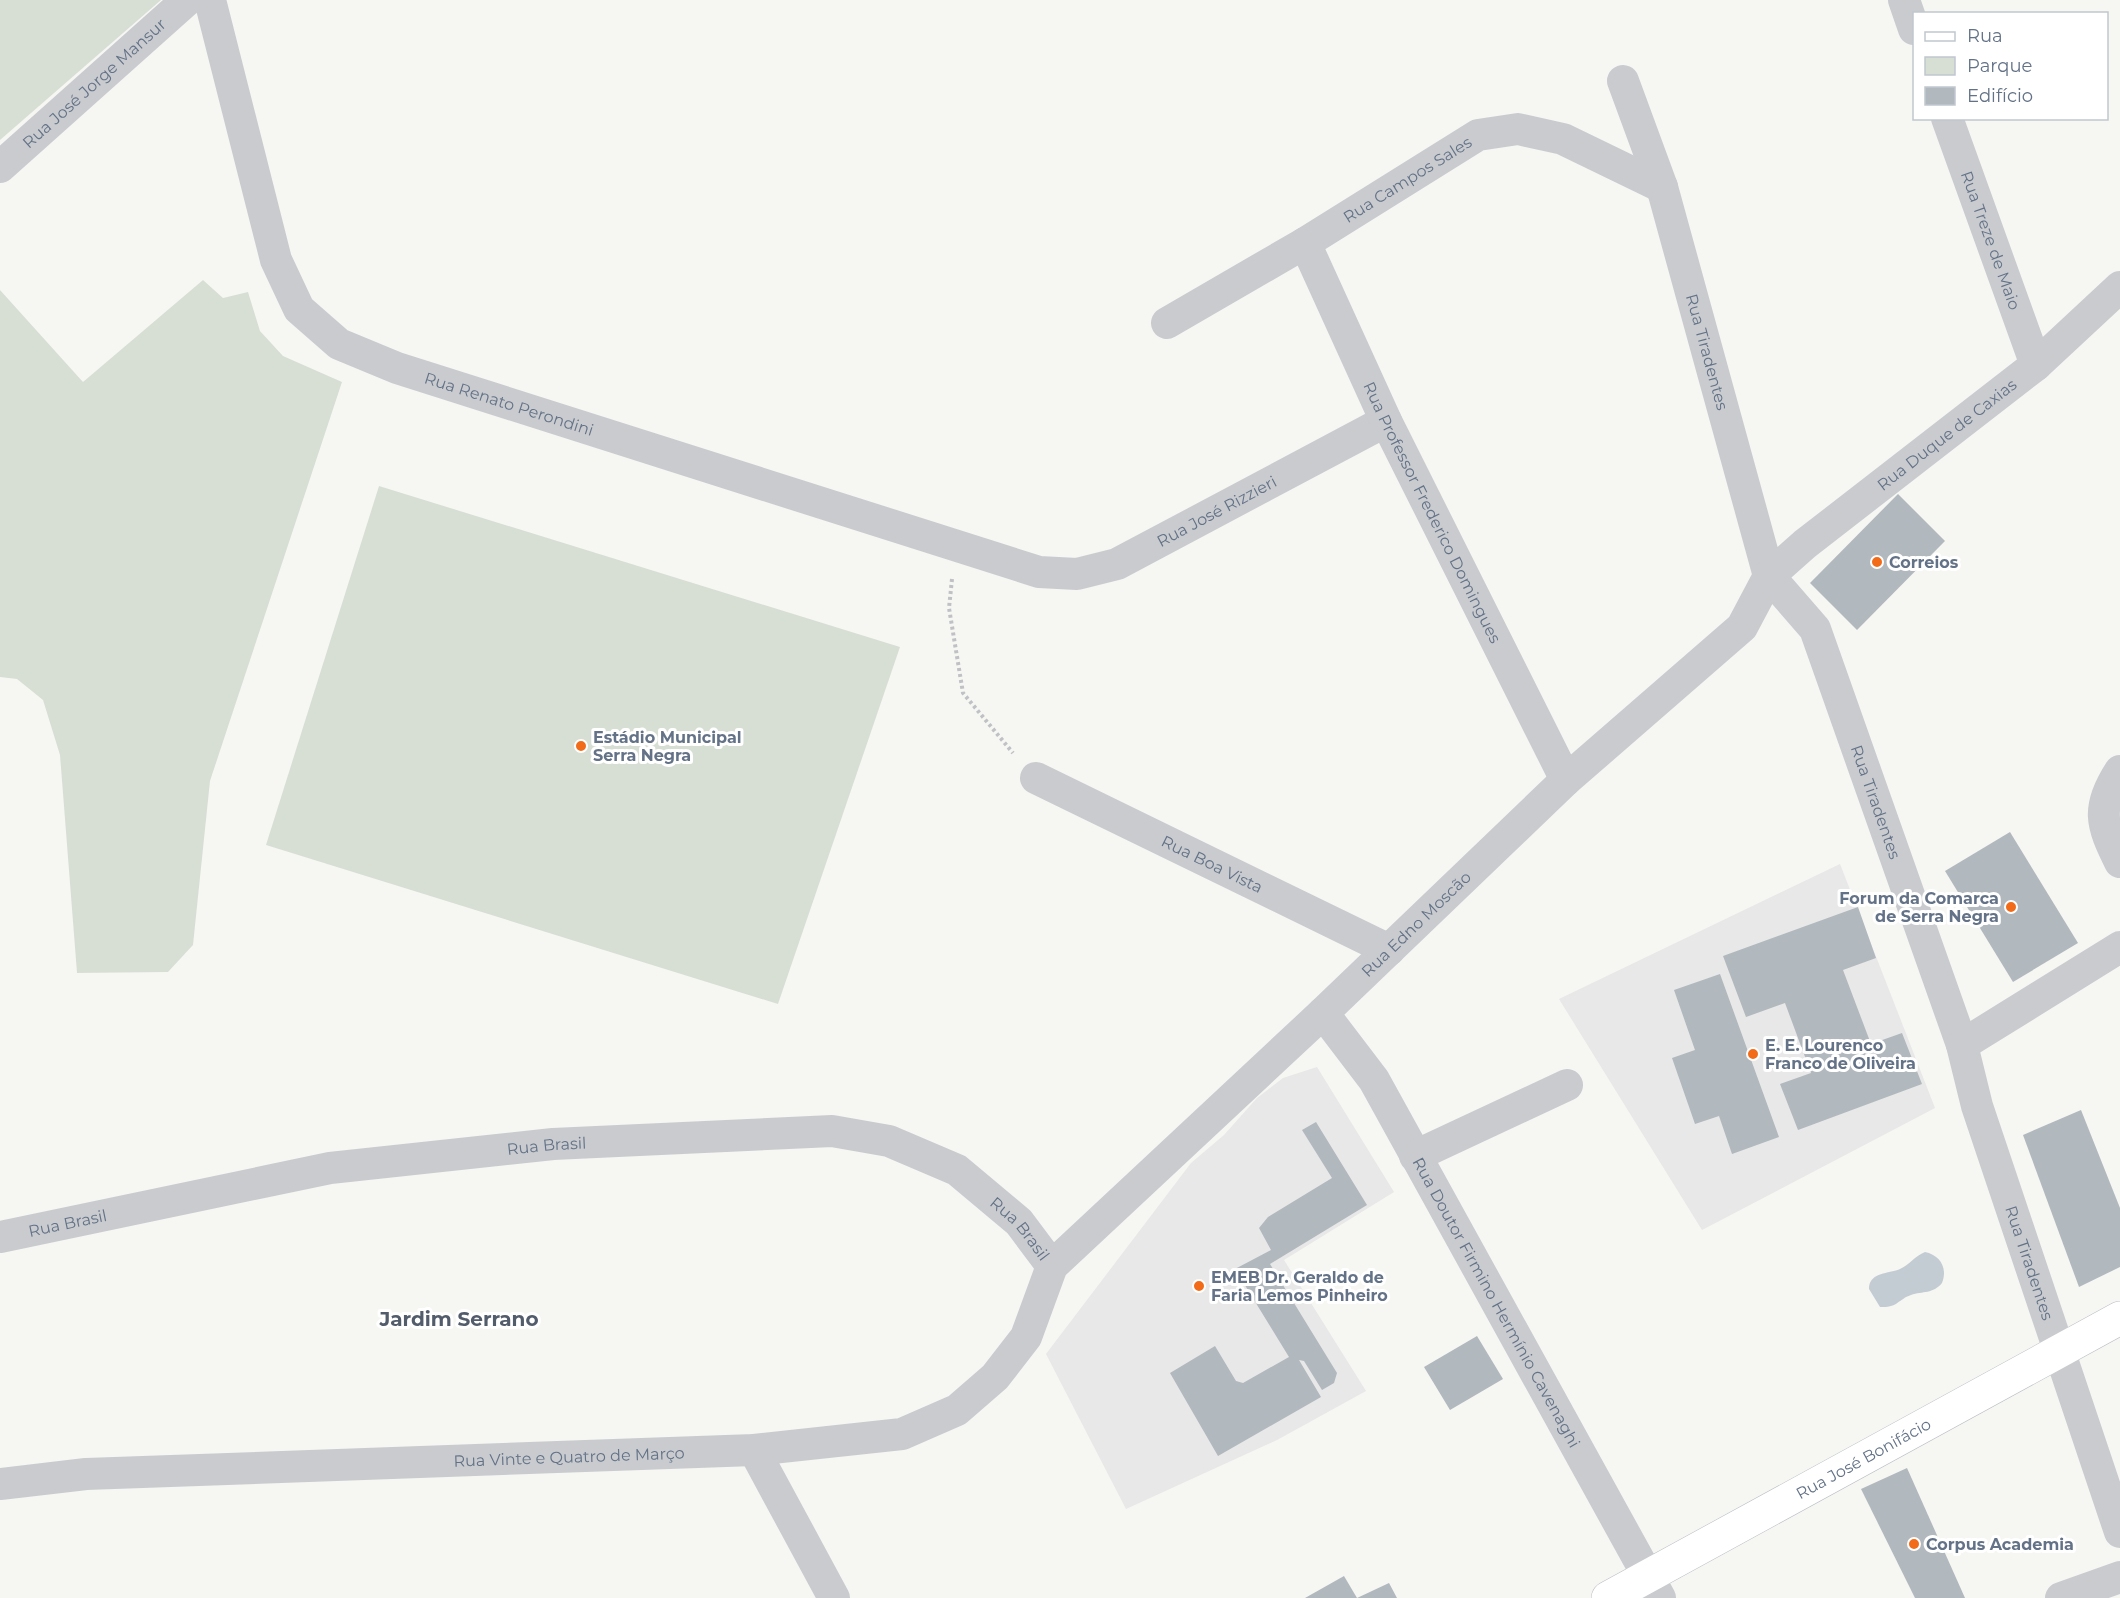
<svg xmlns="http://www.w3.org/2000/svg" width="2120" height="1598" font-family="Montserrat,sans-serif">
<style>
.built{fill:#e7e8e7}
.green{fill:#d7dfd4}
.water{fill:#c4ccd3}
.building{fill:#b1b8be}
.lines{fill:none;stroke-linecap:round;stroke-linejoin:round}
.secondary-casing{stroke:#babec4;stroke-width:34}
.path{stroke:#bfc1c4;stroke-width:4;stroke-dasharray:3 3;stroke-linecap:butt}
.minor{stroke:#c9cbcf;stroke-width:32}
.secondary{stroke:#fff;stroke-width:33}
.poi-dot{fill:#f26b18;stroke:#fff;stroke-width:2}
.labels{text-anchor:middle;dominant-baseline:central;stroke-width:6;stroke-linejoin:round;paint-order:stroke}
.street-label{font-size:16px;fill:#637287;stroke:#fff}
.poi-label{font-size:16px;font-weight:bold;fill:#637287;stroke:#fff;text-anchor:start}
.quarter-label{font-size:20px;font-weight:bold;fill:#525c6b;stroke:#fff}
</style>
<rect width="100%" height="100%" fill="#f6f7f3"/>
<g class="built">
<polygon points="1840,864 1935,1108 1702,1230 1559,999"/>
<polygon points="1317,1067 1394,1192 1284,1260 1366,1391 1277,1440 1126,1509 1046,1354 1191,1163 1224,1135 1257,1098 1283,1078"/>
</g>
<g class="green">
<polygon points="0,0 161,0 0,140"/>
<polygon points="203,280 223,298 248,292 260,331 283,356 342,382 210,781 193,945 168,972 77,973 60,755 43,700 17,679 0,677 0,290 83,382"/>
<polygon points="379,486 900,647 778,1004 266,845"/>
</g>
<path class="water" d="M1925 1252C1940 1255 1948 1268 1942 1283 1933 1294 1923 1291 1911 1295 1897 1300 1898 1308 1880 1307L1869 1289C1869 1272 1888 1274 1900 1269 1909 1265 1915 1256 1925 1252Z"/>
<g class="building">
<polygon points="1898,494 1945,541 1857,630 1810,583"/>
<polygon points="2010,832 2078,943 2013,982 1945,871"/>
<polygon points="1858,907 1876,958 1843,970 1871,1044 1902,1033 1922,1084 1798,1130 1780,1084 1811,1073 1785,1003 1746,1017 1723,956"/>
<polygon points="1720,974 1779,1137 1732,1154 1719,1116 1695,1124 1672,1058 1695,1050 1674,990"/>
<polygon points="2081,1110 2120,1208 2120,1267 2079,1287 2023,1135"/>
<polygon points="1316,1122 1367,1205 1270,1264 1337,1373 1334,1383 1322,1390 1304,1361 1299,1360 1321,1397 1218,1456 1170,1373 1215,1346 1236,1381 1243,1383 1289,1357 1235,1269 1271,1250 1259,1228 1268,1217 1332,1178 1302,1130"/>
<polygon points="1477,1336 1503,1379 1450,1410 1424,1367"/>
<polygon points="1907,1468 1965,1598 1915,1598 1861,1489"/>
<polygon points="1344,1576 1357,1598 1305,1598"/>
<polygon points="1389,1583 1397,1598 1357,1598"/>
</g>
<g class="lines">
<defs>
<g id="secondary">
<path id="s11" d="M1608 1598 2120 1318"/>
</g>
</defs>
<use href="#secondary" class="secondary-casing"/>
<polyline class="path" points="952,579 949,608 963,693 1013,753"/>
<g class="minor">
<path id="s1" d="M210 0 276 260 299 309 339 344 397 368 1039 572 1077 574 1117 564 1386 421"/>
<polyline points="1904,0 1914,29"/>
<path id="s2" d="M1623 81 1662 187 1769 576 1815 629 1962 1045 1977 1106 2120 1532"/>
<path id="s3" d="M1947 118 2036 365"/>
<path id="s4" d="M0 167 187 0"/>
<path id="s5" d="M1305 243 1386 421 1566 780"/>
<path id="s6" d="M1167 323 1305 243 1478 135 1518 129 1563 139 1662 187"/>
<path d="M2120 771C2096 808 2101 824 2120 862"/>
<path id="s7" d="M1036 778 1389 950"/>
<path id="s8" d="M1323 1013 1374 1080 1660 1598"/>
<polyline points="1962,1045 2120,947"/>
<polyline points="1415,1156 1567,1085"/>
<path id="s9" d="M0 1237 330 1168 553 1144 832 1131 889 1141 957 1170 1019 1222 1052 1266"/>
<polyline points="754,1450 834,1598"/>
<path id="s10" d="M0 1484 86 1474 754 1450 902 1434 957 1410 995 1377 1026 1337 1052 1266 1323 1013 1566 780 1742 627 1769 576 1805 544 2036 365 2120 287"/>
<polyline points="2061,1598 2120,1577"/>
</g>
<use href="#secondary" class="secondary"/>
</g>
<g class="poi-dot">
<circle cx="1877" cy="562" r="6"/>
<circle cx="581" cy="746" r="6"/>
<circle cx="2011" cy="907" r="6"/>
<circle cx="1753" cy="1054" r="6"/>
<circle cx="1199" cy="1286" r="6"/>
<circle cx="1914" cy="1544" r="6"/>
</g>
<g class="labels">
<g class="street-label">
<text stroke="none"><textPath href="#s4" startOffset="126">Rua José Jorge Mansur</textPath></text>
<text stroke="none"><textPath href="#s6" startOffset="280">Rua Campos Sales</textPath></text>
<text stroke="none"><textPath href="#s3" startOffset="130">Rua Treze de Maio</textPath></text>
<text stroke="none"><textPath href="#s2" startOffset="284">Rua Tiradentes</textPath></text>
<text stroke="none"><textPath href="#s1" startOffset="556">Rua Renato Perondini</textPath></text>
<text stroke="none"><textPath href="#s10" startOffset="2366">Rua Duque de Caxias</textPath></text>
<text stroke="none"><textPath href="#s1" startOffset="1304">Rua José Rizzieri</textPath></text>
<text stroke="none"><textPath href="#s5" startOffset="298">Rua Professor Frederico Domingues</textPath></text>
<text stroke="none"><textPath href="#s2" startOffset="770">Rua Tiradentes</textPath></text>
<text stroke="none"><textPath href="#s7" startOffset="196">Rua Boa Vista</textPath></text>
<text stroke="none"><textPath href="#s10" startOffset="1640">Rua Edno Moscão</textPath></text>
<text stroke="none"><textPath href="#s9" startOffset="555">Rua Brasil</textPath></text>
<text stroke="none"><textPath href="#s9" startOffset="69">Rua Brasil</textPath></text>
<text stroke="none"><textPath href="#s9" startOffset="1059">Rua Brasil</textPath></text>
<text stroke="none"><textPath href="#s2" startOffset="1256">Rua Tiradentes</textPath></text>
<text stroke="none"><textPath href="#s8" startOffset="338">Rua Doutor Firmino Hermínio Cavenaghi</textPath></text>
<text stroke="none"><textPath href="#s10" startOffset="570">Rua Vinte e Quatro de Março</textPath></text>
<text stroke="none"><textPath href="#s11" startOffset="291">Rua José Bonifácio</textPath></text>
</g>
<g class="poi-label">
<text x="1889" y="562">Correios</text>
<text x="593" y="737">Estádio Municipal<tspan x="593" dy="18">Serra Negra</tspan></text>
<text x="1999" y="898" text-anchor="end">Forum da Comarca<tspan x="1999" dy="18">de Serra Negra</tspan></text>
<text x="1765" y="1045">E. E. Lourenco<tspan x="1765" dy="18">Franco de Oliveira</tspan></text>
<text x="1211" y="1277">EMEB Dr. Geraldo de<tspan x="1211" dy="18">Faria Lemos Pinheiro</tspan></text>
<text x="1926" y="1544">Corpus Academia</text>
</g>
<g class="quarter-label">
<text x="459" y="1319">Jardim Serrano</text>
</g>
</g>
<rect x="1913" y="12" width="195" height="108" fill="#ffffff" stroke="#c1c7cf" stroke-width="1.5"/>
<rect x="1925" y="32" width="30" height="9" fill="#ffffff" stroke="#c1c7cf" stroke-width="1.5"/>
<text x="1967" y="42" font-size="18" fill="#637287">Rua</text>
<rect x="1925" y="57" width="30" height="18" fill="#d7dfd4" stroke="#c1c7cf" stroke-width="1.5"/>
<text x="1967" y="72" font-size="18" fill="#637287">Parque</text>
<rect x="1925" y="87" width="30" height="18" fill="#b1b8be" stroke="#c1c7cf" stroke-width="1.5"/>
<text x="1967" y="102" font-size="18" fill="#637287">Edifício</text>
</svg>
